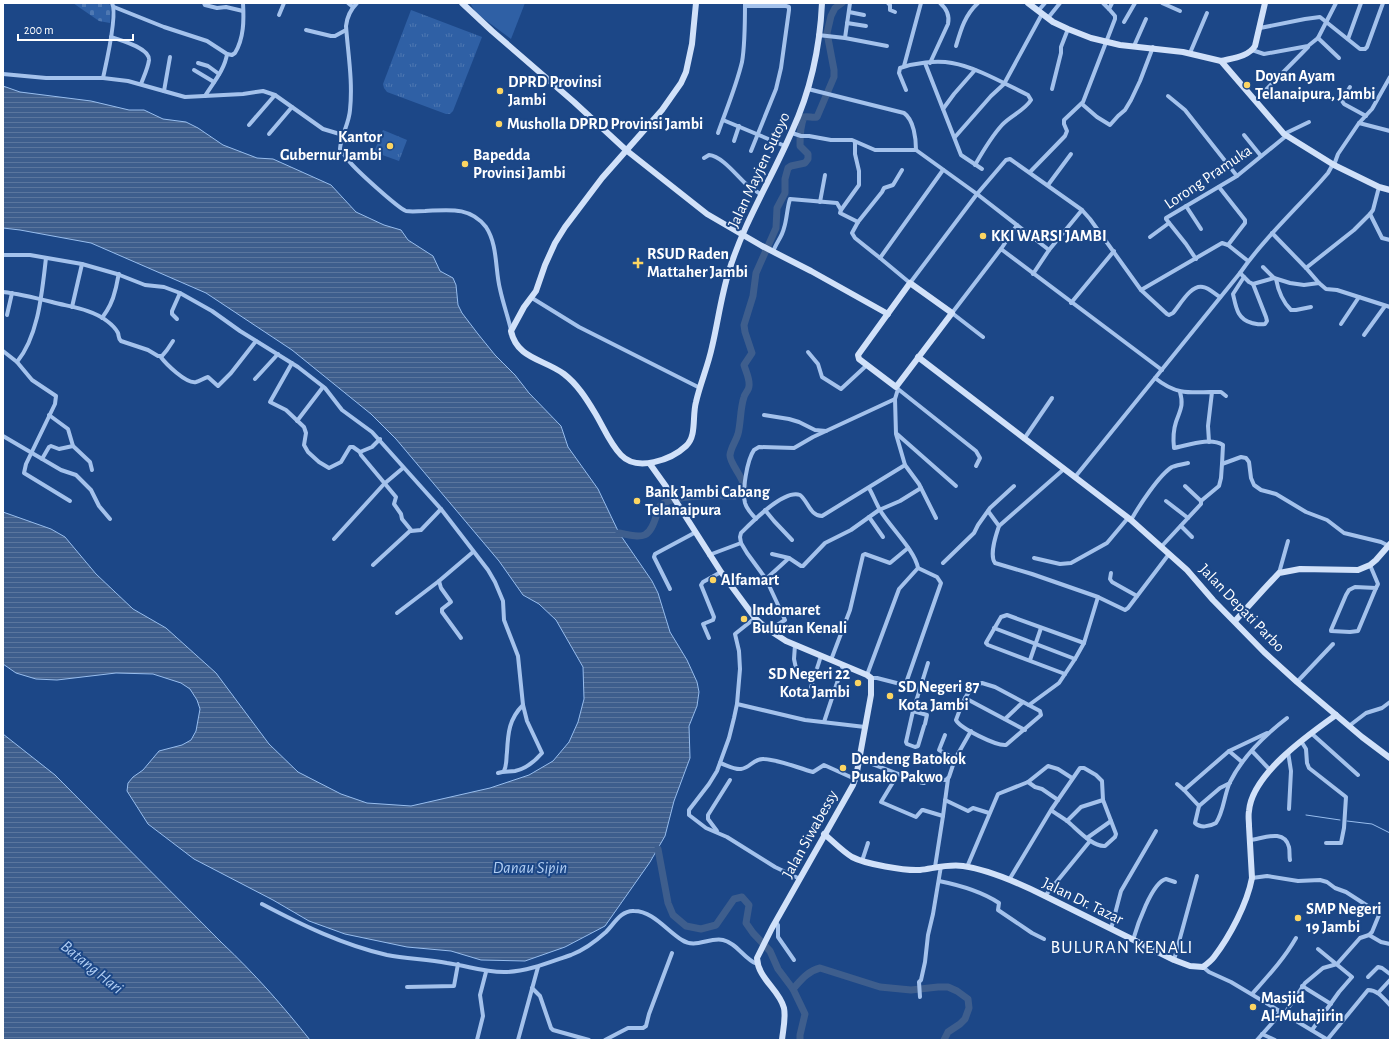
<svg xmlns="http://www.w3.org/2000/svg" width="1393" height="1043" font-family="'Alegreya Sans',sans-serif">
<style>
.grass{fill:url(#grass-tufts)}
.cemetery{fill:url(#cemetery-stones)}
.park{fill:#2f60a5}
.water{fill:url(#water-rules);stroke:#97bdee}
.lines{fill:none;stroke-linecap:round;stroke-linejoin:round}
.stream{stroke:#97bdee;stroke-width:1}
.river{stroke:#3e5e8d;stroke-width:7}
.street{stroke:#a4c2ec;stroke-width:4}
.secondary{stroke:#d1e1f9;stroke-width:6}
.poi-dot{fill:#fcd562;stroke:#1c4787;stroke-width:1.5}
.labels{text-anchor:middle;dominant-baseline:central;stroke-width:4;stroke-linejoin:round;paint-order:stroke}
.poi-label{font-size:16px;font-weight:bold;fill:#fff;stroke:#1c4787;text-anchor:start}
.street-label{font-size:16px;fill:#fff;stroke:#1c4787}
.water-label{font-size:17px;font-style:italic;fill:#b0cdf3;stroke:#1c4787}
.quarter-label{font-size:18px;letter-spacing:1px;fill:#fff;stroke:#1c4787}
</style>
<defs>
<pattern id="grass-tufts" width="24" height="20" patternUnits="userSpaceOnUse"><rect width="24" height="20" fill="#2f60a5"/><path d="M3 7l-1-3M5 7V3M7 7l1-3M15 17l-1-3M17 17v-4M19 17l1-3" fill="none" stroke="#4e78b2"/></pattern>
<pattern id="cemetery-stones" width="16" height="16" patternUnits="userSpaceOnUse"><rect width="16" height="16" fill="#2f60a5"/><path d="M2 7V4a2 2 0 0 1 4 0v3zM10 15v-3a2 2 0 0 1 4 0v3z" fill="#4e78b2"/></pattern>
<pattern id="water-rules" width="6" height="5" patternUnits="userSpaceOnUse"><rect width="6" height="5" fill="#3e5e8d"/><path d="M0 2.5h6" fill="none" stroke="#5b769e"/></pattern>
</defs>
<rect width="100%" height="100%" fill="#1c4787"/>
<g class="grass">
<polygon points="411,10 482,37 453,111 450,114 446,114 387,92 384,88 383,84"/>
<polygon points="383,130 407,140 399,161 374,152"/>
</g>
<polygon class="cemetery" points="73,3 108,3 111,6 110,23 99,21"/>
<polygon class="park" points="470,3 525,3 511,39 476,13"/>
<g class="water">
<polygon points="3,86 20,92 91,101 129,110 144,110 163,119 186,122 198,128 223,145 257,158 273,159 331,185 356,212 384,225 401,230 408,240 433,256 440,271 453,278 456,285 458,305 462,313 478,334 495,355 515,375 529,393 561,426 568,447 598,489 619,533 652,581 658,593 670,632 687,660 697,682 699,692 697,706 689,726 690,758 674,801 665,836 650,862 605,926 565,947 525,961 481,960 451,951 407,947 345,934 309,921 273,900 194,859 148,824 127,791 128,783 133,777 143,770 159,751 182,745 191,740 196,731 200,709 197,700 190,689 181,683 153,674 116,673 57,680 36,679 16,673 3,664 3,512 51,529 65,537 96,574 133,609 166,628 216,673 269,744 298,772 341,794 367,803 411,806 490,788 529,775 553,761 569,742 578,722 584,699 583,667 556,620 539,604 523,595 499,561 396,439 371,414 292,350 206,293 91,243 20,230 3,228"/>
<path d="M3 734 55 775 222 943C254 973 283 1006 310 1040H3Z"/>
</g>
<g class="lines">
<g class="stream">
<polyline points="1306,815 1340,820"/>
<polyline points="1347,821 1372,824 1390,833"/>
</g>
<g class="river">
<path d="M619 533C643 538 650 540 657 513 658 508 659 506 664 503 680 494 716 496 735 496 758 489 729 467 730 455 731 447 736 441 738 434 741 422 740 409 744 397 745 393 749 390 749 386 750 379 746 372 744 365L752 353 745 332 744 325 753 296 756 273 776 228 777 208 785 193V179L788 168 791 166 805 163 808 159V154L800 146C800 136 800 126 804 117 809 116 812 118 817 117L834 77V70L827 33 831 16 835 8 842 3"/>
<polyline points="658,849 668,903 673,915 686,926 701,929 716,925 734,899 742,897 749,905 746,923 753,933 770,951 778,969 793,989 805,1014 800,1035 800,1040"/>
<path d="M793 989C801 980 808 971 820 968L880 987 911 990 938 987H948L957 991 968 999 969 1008 965 1019 960 1024 948 1032 944 1040"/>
</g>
<g class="street">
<polyline points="204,3 205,5 217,8 226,7 243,11"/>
<polyline points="348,3 353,7"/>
<path d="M357 3C351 9 347 17 346 26 348 54 353 81 350 110 349 124 341 135 340 149 343 153 346 157 349 161 356 170 398 208 406 211 413 212 418 211 425 211 448 210 470 206 486 227 498 245 495 270 500 289 503 303 508 317 511 330"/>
<polyline points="888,3 890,5 890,10 895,12"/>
<polyline points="1103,3 1109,9"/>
<polyline points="1162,3 1180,11"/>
<polyline points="745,6 786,6 789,7 789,10 781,68 776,89 751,151"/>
<path d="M114 7 164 27 207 41 227 54C225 69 213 83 205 96"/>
<polyline points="1038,11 1045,3"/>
<polyline points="849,12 864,15"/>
<polyline points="279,15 284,3"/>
<polyline points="1048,18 1060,3"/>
<polyline points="1124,22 1135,3"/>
<polyline points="847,23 866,26"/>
<polyline points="1260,28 1305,19 1320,17 1360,49 1365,49 1367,47 1383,3"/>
<polyline points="306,30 331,36 335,36 346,30"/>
<polyline points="818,35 845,38 887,46"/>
<path d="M111 37C120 40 150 48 149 60 148 68 144 76 141 84"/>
<polyline points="845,38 850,3"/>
<polyline points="1318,38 1339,58"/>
<polyline points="1348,39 1361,3"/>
<path d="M956 46C961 29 965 15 978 3"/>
<polyline points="1134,46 1146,19"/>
<polyline points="1252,50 1264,54 1308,46 1318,38 1336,3"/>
<polyline points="1190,53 1207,13"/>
<path d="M227 54 232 55 235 53C244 38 244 20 243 3"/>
<polyline points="198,63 208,66 219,74"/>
<polyline points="925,63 961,155 982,169"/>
<path d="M930 63 948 24C950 15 947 9 940 3"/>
<polyline points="904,66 921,3"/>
<polyline points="194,70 214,82"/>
<polyline points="3,74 46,78 103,78 128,81 185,97 243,94 263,91 275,95 323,129 343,135"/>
<path d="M103 78C106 64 118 14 112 3"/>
<polyline points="1350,87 1342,101 1344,104 1366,116"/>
<path d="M808 89 904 113C914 120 916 139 916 150"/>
<polyline points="1052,89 1061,53 1061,47 1068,29"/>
<path d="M906 90 899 73 900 68C915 63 936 60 952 63 976 67 1005 84 1028 95L1031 100C1024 111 1010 116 1002 125 991 137 983 151 975 165"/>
<polyline points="164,91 170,57"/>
<polyline points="1168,96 1185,110 1237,176"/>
<polyline points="1255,101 1308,47"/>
<polyline points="1082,104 1097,117 1110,125 1118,116 1125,110 1131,100 1140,81 1153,47"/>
<polyline points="943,109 954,94 975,70"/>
<polyline points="723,120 785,146"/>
<polyline points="1359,123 1390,131"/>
<polyline points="249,125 275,95"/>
<path d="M718 133C726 110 736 87 742 62 745 45 745 21 745 3"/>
<polyline points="792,133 801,136 809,136 831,140 852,140 875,150 916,150 977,194 1049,250"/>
<polyline points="269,134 292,107"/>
<polyline points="1284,134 1309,122"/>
<polyline points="1244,135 1261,156"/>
<polyline points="955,137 991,96 1004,84 1042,14"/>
<polyline points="734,141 739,126"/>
<polyline points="855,142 855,154 859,171 859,185 841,210 840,213 858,222"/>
<path d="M704 158 709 155C722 156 737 176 746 184 751 188 757 192 762 195"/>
<polyline points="1334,165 1338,154 1359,123 1372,109 1390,77"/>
<path d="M902 170 893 185 884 188 882 192 858 222 852 233 855 238 880 258 910 283 977 194 1006 160 1010 159 1082 210 1090 219 1141 290 1167 314 1169 315 1173 313C1180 305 1191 284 1203 287 1209 288 1215 294 1220 297"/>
<polyline points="1030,172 1065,136 1067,131 1064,124 1064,120 1083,102 1115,19 1115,16 1109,9 1112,3"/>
<polyline points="1048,185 1071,154"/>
<polyline points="1219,187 1245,220 1245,223 1228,245"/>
<polyline points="820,202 825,175"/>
<polyline points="1186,206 1201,229"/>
<polyline points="1370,214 1382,238 1390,240"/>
<polyline points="1272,233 1306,268 1319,283"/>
<polyline points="1150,237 1169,223"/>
<polyline points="1001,249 1017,225"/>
<path d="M773 252C776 243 782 237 784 228 787 219 787 208 790 199L837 203 841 210"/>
<path d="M3 255H30L82 264 117 274 145 285 164 287 180 293 212 311 240 331 298 367 325 388 342 410 372 432 441 509 488 570 495 582 503 601 504 620 518 656 523 705 527 721 542 753C535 761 525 769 515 771 509 772 504 771 498 773"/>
<polyline points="880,258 943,170"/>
<polyline points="1196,259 1186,244 1166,219 1166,218 1237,176 1286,136"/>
<polyline points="1263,267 1274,278"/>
<polyline points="1306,268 1354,230 1370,214 1373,210 1379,187"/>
<polyline points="1240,273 1249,282 1253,284 1274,278 1290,283 1304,285 1319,283 1326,289 1337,290 1390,307"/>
<polyline points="1033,274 1049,250 1082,210"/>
<path d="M1244 277 1233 294C1236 307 1237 319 1252 323 1257 324 1260 325 1265 324L1267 321 1266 317 1253 284"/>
<path d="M1276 279C1278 290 1283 302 1291 310H1296L1311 307"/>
<polyline points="1141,290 1222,243 1228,245 1248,261"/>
<path d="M3 292C20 294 36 298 52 302 70 307 92 309 107 321 111 324 116 329 118 333 119 336 118 338 121 341L148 350 158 356H162L167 350 173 341"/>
<polyline points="532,298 579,327 700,388"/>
<polyline points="1071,303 1114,251"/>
<polyline points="72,307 82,264"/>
<polyline points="7,315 12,293"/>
<path d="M102 318C108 310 113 300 115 291 117 285 117 280 119 274"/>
<polyline points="177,319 172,314 172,311 180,293"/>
<polyline points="1341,324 1359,297"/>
<polyline points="1364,335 1385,306"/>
<polyline points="983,337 952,313 1001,249 1162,370"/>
<polyline points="3,351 17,362 32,380 56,396 55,404 26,464 24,473 70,501"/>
<polyline points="808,352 818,364 822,377 841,389 867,365"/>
<path d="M160 356C166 364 186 384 196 382 200 381 204 378 208 377L218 386 231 373 256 341"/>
<path d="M17 362C39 335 42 291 46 258"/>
<polyline points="292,363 270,402 286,410 304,427 306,433 304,445 308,452 319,462 329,468 341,462 350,447 353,447 360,452"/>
<path d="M1155 378C1175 394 1187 393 1212 392L1208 426 1209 442"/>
<polyline points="255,379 278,354"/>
<polyline points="898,389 976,451 980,458 976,466"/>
<path d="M1180 392C1184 406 1180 410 1176 422 1173 431 1173 439 1174 448 1189 445 1210 437 1223 445L1222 464"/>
<polyline points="1212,392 1221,392 1226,396"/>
<polyline points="49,415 68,429 73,446 90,462 92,470"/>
<polyline points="764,415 789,419 799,422 815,430 826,431"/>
<polyline points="297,421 323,387"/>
<polyline points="897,434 956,486"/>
<polyline points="3,436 61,470 76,475 91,490 99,506 110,519"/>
<polyline points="1024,439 1052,398"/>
<polyline points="42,459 49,447 51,446 59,449 73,446"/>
<polyline points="905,465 919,484 936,518"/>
<path d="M1075 477 1240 273C1263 240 1294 211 1321 181L1328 173 1333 164"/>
<polyline points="1166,501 1188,518"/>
<polyline points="1201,501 1219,486 1221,478 1222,464 1241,457 1246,458 1249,462 1251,478 1254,485 1261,490 1276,494 1306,512 1327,520 1344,533 1381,542 1389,546"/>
<polyline points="765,510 774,521 792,540"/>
<path d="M988 511 999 526C996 535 989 555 995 563L1032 574 1098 597 1125 610 1128 608 1169 554"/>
<polyline points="869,517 883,537"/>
<path d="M756 519C752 514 747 510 745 503 742 491 747 460 754 450L759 447 794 448 813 437 895 399"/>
<path d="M1131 520C1139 506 1159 475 1172 467 1177 465 1183 464 1188 463"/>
<polyline points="999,526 1064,469"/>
<polyline points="1181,526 1192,537"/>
<polyline points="411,531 421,530 441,509"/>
<polyline points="334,539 384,484 403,468"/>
<polyline points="741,543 747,553 766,579 785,620 769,630"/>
<polyline points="1161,547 1201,504 1201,501 1185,486"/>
<polyline points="772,554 789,558 801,566 803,566 825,543 851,530 879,510 900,501 921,488"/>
<path d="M709 555 741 543 740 537 741 533C752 522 784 489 800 495 808 501 810 516 822 516L905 465 896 434 895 399 898 389"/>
<polyline points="1034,558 1060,564 1071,563 1107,543 1128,518"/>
<polyline points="943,563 974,533 978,525 990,508 1014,486"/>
<polyline points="373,565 411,530 402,519 401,514 394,504 396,497 361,455 360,452 372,447 380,439"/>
<polyline points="1370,565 1378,584 1376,588"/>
<polyline points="1111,573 1110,579 1112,582 1137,596"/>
<polyline points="1279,573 1288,541"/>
<polyline points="766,579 789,558"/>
<polyline points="439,581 441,588 451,602 442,609 442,612 461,638"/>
<polygon points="1355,587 1376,588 1358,631 1350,632 1331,631 1331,630 1346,595 1349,590"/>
<polyline points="670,589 654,557 655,554 696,532"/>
<polyline points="397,613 439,581 473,552"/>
<polyline points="755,618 735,634 739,651 740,669 737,704 734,718 729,738 717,771 709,784 689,810 689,815 706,828 727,837 775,867 800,879"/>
<polyline points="994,628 1075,659"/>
<polyline points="709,638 703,624 713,620 714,617 701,585 703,582 721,572"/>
<polyline points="795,645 794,659 797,673"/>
<polyline points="831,660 850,610 863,555 865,554 890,563 908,548"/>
<polyline points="1030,660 1041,628"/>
<polyline points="1065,674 988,645 986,643 987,641 1001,617 1007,615 1084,643"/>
<path d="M867 675 899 589 918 568C915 550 889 526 880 510 876 503 873 495 869 488"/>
<polyline points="871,678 877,678 920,689"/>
<polyline points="1297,682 1333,644"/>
<path d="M982 683 995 687 1040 711 1041 715 1006 745C996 746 960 728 956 720 961 707 967 686 982 683Z"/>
<polyline points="904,685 906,683 941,583 937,577 918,568"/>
<polyline points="811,687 821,656"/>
<polyline points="965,698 1025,730"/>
<polyline points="737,704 805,720 865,727"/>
<polyline points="1029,705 1059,683 1075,659 1084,643 1098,597"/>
<polyline points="913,711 928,663"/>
<polyline points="1005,719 1023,702"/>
<polyline points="824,722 843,665"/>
<polyline points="924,726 918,746 915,747 907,744 906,742 913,711 927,715 925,724"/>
<polyline points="1349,726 1366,713 1382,708 1390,702"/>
<polyline points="1311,733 1358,775"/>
<polyline points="945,735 939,750 955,759"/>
<polyline points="1301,741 1306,749 1307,763 1309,768 1346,797 1344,828 1341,843 1326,843"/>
<polyline points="1229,751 1242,762"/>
<polyline points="1252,751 1270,770"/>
<polyline points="1288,752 1291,771 1289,809"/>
<polyline points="859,759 922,783 924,783 928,779 946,780 949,777 955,759 971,731"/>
<path d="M720 763C726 765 735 770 741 769 750 768 754 758 764 759 780 760 798 768 813 772L824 765 855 779"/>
<path d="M504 771C507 765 506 759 507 752 508 733 509 719 523 705"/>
<polyline points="898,774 881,802 916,817 922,810 923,810 943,816"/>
<polyline points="1028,782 1035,787 1042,789 1058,800"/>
<polyline points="1177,784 1184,790 1199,806 1220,788 1230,783"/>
<polyline points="1184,790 1229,751 1267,733"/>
<polyline points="945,800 968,811 973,808 989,813"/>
<path d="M1199 806 1195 823C1200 828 1209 827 1216 823 1224 811 1224 795 1230 782 1243 756 1265 735 1287 718"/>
<polyline points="1067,821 1081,807 1103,800"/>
<polyline points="717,831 708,819 708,815 730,780"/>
<polyline points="1087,838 1111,821"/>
<path d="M1250 840C1262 839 1284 828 1289 847 1290 851 1289 856 1290 860"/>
<polyline points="862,861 868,843"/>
<polyline points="935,867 943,816 948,779"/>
<polyline points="967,867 998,794 1028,782 1048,766 1058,769 1072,778"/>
<polyline points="1252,878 1267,876 1298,881 1320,880 1327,882 1335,888 1346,892 1374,910 1379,915 1372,932 1369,935 1360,938 1337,964 1323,968 1305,983 1285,1013"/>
<path d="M1009 880 1051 810 1080 768H1084L1096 775 1102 781 1103 800 1116 834 1115 837 1105 846C1092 847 1076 828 1067 821 1062 817 1056 814 1051 810"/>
<path d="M939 881C959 885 981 891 999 903L998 910 1032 933 1044 939"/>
<polyline points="1045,896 1090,841"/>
<path d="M262 904C302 925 343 945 387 955 407 959 427 959 447 963 469 966 485 973 507 972 529 971 550 962 571 955 584 950 596 941 606 932 614 924 621 910 634 911 653 911 666 930 682 940 695 949 709 937 723 940 737 943 744 959 757 964"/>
<polyline points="776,922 778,925 778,937 794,960"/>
<polyline points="1111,929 1121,891 1156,831"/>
<polyline points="1369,935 1381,942 1390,944"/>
<path d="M1133 940C1137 926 1152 882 1166 879L1175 882"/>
<polyline points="1174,960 1197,876"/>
<polyline points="1203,967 1209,972 1231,982 1328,1040"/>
<polyline points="1368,977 1378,967 1382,968 1390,974"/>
<polyline points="1302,986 1331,1004"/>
<polyline points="407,987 454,986 458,964"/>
<polyline points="532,988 540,996 551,1028 553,1030 589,1040"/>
<polyline points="1378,993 1390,980"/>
<path d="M1252 994C1268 976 1284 959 1296 938"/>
<polyline points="920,997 919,982 921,980 925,962 928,935 933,914 941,866"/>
<polyline points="1312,1030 1339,992 1352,977 1318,949"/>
<polyline points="1262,1034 1275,1040"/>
<polyline points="477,1040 483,1016 480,995 486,972"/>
<polyline points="518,1040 538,967"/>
<polyline points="605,1040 628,1028 643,1028 646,1026 649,1014 672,953"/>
<polyline points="1257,1040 1274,1021 1280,1011"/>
<path d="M1327 1040 1368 990C1378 990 1384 999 1390 1005"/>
</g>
<g class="secondary">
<polyline points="462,3 492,31 574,102 626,150 707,214 762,246 811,271 888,314"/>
<path d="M696 3 692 44 686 72 681 83 662 110 602 178 565 227 555 243 545 265 536 291 524 307 511 331C517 359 544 359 564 374 577 384 586 398 595 413 603 426 610 444 621 455 637 472 671 460 686 446 697 436 692 416 696 402 700 384 708 366 712 347 718 322 721 296 729 271 744 222 772 178 792 131 810 92 820 46 822 3"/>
<polyline points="1028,3 1053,22 1068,29 1091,38 1120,45 1183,52 1221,61 1284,134 1334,165 1379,187 1390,190"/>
<path d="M1221 61C1233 58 1248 57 1255 46L1265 3"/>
<polygon points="910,283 952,313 896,387 859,359 858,355"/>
<polyline points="918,357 1131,520 1187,570 1213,600 1264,652 1297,682 1362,737 1390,758"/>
<path d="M650 464 670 492 721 572 755 618 766 628 786 641 867 675 871 678V695L856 777 853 785 772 928 757 958C758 979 779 989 784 1008 786 1018 783 1030 782 1040"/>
<polyline points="1235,621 1264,589 1279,573 1300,569 1358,570 1370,565 1376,560 1390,544"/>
<path d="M824 834C833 841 842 851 852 857 865 864 905 871 920 870 935 868 948 864 963 866 990 870 1021 884 1045 896L1174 960 1190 966 1203 967C1207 964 1211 961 1214 957 1230 936 1247 904 1252 878 1251 861 1250 844 1249 826 1249 821 1248 816 1249 811 1252 774 1308 735 1336 715"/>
</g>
</g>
<g class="poi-dot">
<circle cx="1247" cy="85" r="4"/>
<circle cx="500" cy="91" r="4"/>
<circle cx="499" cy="124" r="4"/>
<circle cx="390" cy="146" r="4"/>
<circle cx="465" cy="164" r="4"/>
<circle cx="983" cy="236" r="4"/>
<path d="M636 257h4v4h4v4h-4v4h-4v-4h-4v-4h4z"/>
<circle cx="637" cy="501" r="4"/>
<circle cx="713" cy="580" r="4"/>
<circle cx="744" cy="619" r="4"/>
<circle cx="858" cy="683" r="4"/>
<circle cx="890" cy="696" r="4"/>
<circle cx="843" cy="768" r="4"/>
<circle cx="1298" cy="918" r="4"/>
<circle cx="1253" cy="1007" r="4"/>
</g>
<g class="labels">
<g class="poi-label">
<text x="1255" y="76">Doyan Ayam<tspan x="1255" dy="18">Telanaipura, Jambi</tspan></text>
<text x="508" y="82">DPRD Provinsi<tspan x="508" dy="18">Jambi</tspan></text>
<text x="507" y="124">Musholla DPRD Provinsi Jambi</text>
<text x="382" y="137" text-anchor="end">Kantor<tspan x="382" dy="18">Gubernur Jambi</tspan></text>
<text x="473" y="155">Bapedda<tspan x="473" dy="18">Provinsi Jambi</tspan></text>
<text x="991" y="236">KKI WARSI JAMBI</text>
<text x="647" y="254">RSUD Raden<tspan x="647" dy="18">Mattaher Jambi</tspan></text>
<text x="645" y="492">Bank Jambi Cabang<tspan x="645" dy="18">Telanaipura</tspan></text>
<text x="721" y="580">Alfamart</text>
<text x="752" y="610">Indomaret<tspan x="752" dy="18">Buluran Kenali</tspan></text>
<text x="850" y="674" text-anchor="end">SD Negeri 22<tspan x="850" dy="18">Kota Jambi</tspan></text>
<text x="898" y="687">SD Negeri 87<tspan x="898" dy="18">Kota Jambi</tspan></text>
<text x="851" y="759">Dendeng Batokok<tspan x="851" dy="18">Pusako Pakwo</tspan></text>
<text x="1306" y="909">SMP Negeri<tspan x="1306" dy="18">19 Jambi</tspan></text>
<text x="1261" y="998">Masjid<tspan x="1261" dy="18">Al-Muhajirin</tspan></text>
</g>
<g class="street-label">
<text transform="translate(759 170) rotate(-65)">Jalan Mayjen Sutoyo</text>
<text transform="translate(1208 177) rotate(-34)">Lorong Pramuka</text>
<text transform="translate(1242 608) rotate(46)">Jalan Depati Parbo</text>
<text transform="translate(810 834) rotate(-61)">Jalan Siwabessy</text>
<text transform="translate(1083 901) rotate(26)">Jalan Dr. Tazar</text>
</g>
<g class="water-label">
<text x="530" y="867">Danau Sipin</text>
<text transform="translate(92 967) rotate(39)">Batang Hari</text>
</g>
<g class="quarter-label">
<text x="1122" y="948">BULURAN KENALI</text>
</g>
</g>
<rect width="1393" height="1043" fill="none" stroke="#ffffff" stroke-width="8"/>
<path d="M18 34v6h115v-6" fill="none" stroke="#ffffff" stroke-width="2"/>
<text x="24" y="34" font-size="12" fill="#ffffff" stroke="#1c4787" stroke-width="3" paint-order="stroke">200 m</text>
</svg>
